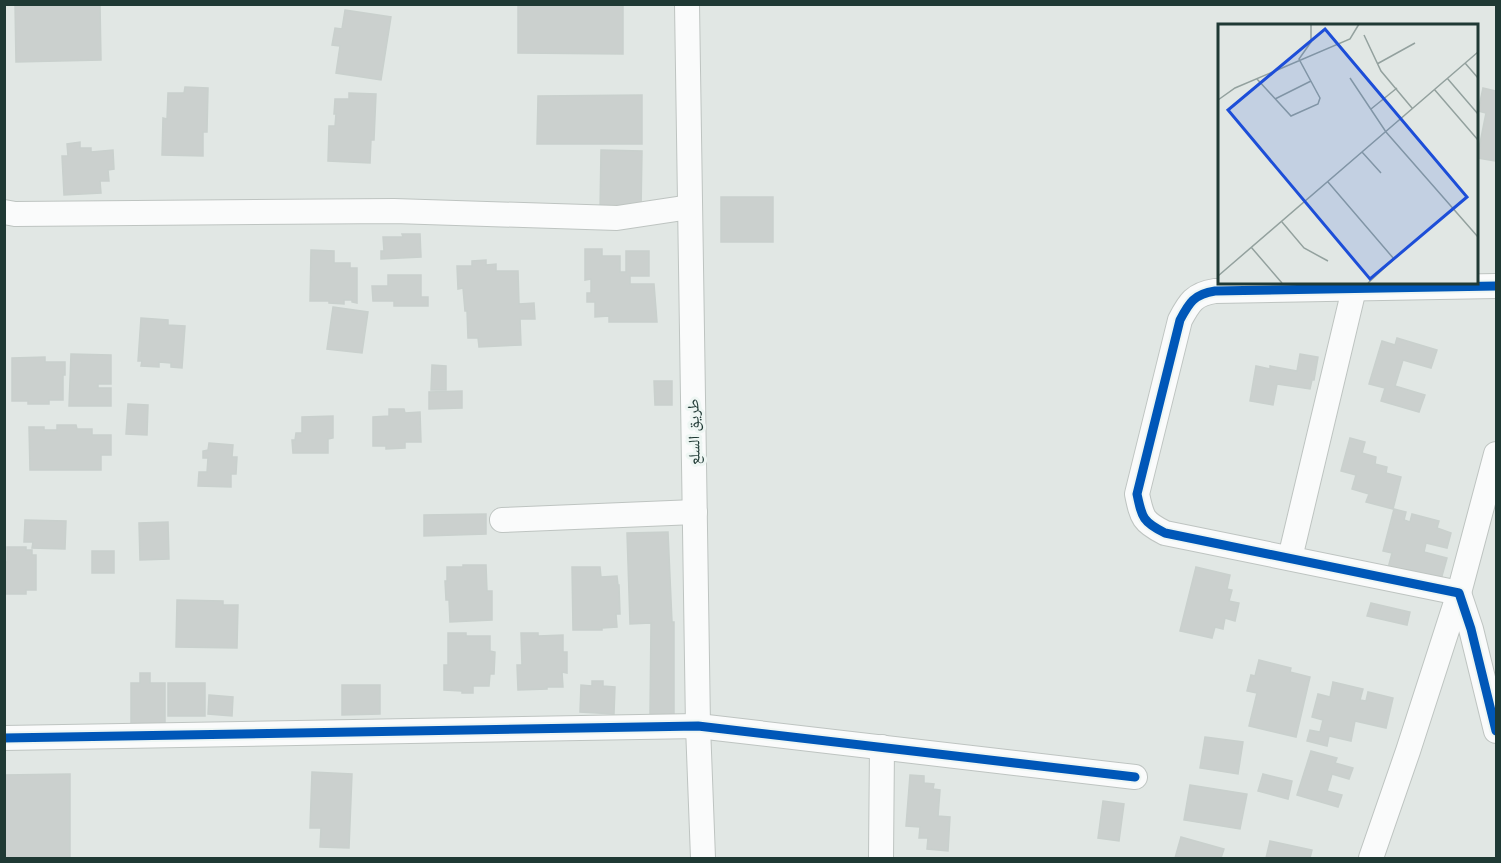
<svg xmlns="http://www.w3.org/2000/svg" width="1501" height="863" font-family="Mulish,'Noto Naskh Arabic',sans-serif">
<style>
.building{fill:#cbd0ce;stroke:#c9d0cd;stroke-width:1.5}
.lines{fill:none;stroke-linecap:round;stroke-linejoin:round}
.minor-casing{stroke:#bec4c1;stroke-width:26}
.minor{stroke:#fafbfb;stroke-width:24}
.cycleway-casing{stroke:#eef6f3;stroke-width:13}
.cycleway{stroke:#0057b8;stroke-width:9}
.labels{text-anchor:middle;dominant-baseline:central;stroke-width:6;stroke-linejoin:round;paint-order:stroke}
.street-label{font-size:16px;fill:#1f3934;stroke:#eef6f3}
.inset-road{fill:none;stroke:#93a19e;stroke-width:1.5}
.view{fill:#1d4ed8;fill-opacity:0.15;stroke:#1d4ed8;stroke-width:3}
.inset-edge{fill:none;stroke:#1f3934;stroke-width:3}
</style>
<rect width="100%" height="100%" fill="#e1e7e4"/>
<g class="building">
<polygon points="15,4 100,4 101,60 16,62"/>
<polygon points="518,4 623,5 623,54 518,53"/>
<polygon points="345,10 391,17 381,80 336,73 340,46 332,45 335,28 342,29"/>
<polygon points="185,87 208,88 207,132 203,132 203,156 162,155 163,118 167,119 168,93 184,93"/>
<polygon points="1483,88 1496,91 1496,161 1477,158 1486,113 1478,111"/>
<polygon points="349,93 376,94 374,140 371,140 370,163 328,161 329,126 335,126 336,114 334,114 335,99 349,99"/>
<polygon points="642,95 642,144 537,144 538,96"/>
<polygon points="80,142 80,148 91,148 91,152 113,150 114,169 108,170 109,181 100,181 101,193 64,195 62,156 68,156 67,144"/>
<polygon points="601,150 642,151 641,211 600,211"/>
<rect x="721" y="197" width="52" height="45"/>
<polygon points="402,234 420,234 421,257 381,259 381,251 384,251 383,237 403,237"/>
<polygon points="585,249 602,249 602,256 620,256 620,272 626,272 626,251 649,251 649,276 630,276 630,284 654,284 657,322 609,322 609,316 595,317 595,302 587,302 587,293 591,293 591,279 585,280"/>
<polygon points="311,250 334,251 334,263 350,263 350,268 357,268 357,303 352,302 352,300 344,300 344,304 329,303 329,301 310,301"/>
<polygon points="486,260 486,265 496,264 496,271 518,271 519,304 534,303 535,319 520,319 521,345 479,347 478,338 468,338 467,311 465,311 463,288 458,289 457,266 472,266 472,261"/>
<polygon points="388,275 421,275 421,297 428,297 428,306 394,306 394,301 373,301 372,286 388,286"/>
<polygon points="333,307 368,312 362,353 327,349"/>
<polygon points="141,318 168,320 168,325 185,326 182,368 171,367 171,363 159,362 159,367 141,366 142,361 138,361"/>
<polygon points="1397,338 1437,350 1431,368 1403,360 1395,386 1425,395 1419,412 1381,401 1385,388 1369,384 1382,341 1395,345"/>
<polygon points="71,354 111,355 111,384 98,384 98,388 111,388 111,406 69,406"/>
<polygon points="1300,354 1318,357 1314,380 1312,380 1310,389 1277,384 1273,405 1250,401 1256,366 1270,369 1270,366 1297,371"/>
<polygon points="45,357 45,362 65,362 65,375 63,375 63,400 49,400 49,404 28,404 28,401 12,401 12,358"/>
<polygon points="432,365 446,366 446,390 431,390"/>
<polygon points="654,381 672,381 672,405 655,405"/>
<polygon points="462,391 462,408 429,409 429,392"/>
<polygon points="128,404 148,405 147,435 126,434"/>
<polygon points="389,409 404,409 405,413 420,412 421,442 405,442 405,448 386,449 386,446 373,446 373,417 389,416"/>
<polygon points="333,416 333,438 328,439 328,453 293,453 292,440 295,440 296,433 302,433 302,417"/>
<polygon points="57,425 76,425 77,429 92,429 92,435 111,435 111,455 101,455 101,470 30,470 29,427 44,427 44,430 57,430"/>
<polygon points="1350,438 1365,442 1362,453 1376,457 1375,464 1387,467 1386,473 1401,477 1393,509 1366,502 1369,494 1352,489 1356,475 1341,471"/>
<polygon points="209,443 233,445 232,457 237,457 236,474 231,474 231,487 198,486 199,472 207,472 208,458 203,458 203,451 208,450"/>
<polygon points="1394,509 1406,512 1404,520 1410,522 1412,514 1439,521 1437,528 1451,533 1447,548 1426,543 1424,552 1447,558 1440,583 1387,572 1392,553 1383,551"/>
<polygon points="486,514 486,534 424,536 424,515"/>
<polygon points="25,520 66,521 65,549 32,548 33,542 24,542"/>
<polygon points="168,522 169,559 140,560 139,523"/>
<polygon points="668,532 672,622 674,622 674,715 650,715 651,623 630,624 627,533"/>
<polygon points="7,547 26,547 26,550 32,550 32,555 36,555 36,590 26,590 26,594 4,594 4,562 7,562"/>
<rect x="92" y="551" width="22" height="22"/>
<polygon points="463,565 486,565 487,591 492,591 492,620 450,622 449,600 446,600 445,581 447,581 447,567 463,567"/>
<polygon points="572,567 600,567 601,577 617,576 618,585 619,585 620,614 616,614 617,627 602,628 602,630 573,630"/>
<polygon points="1196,567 1230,575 1227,589 1232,590 1229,601 1239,603 1235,621 1225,618 1223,629 1215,627 1212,638 1180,631"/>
<polygon points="177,600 223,601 223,605 238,605 237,648 176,647"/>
<polygon points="1371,603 1410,612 1407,625 1367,616"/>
<polygon points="448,633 466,633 466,636 490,636 490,651 495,652 494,674 490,674 489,686 473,686 473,693 462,693 462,691 444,690 444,665 448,665"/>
<polygon points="521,633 538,633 538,636 563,635 563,652 567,652 567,673 562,672 563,687 547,687 547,689 518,690 517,665 522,665"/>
<polygon points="1259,660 1291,668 1290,672 1310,677 1296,737 1249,726 1257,693 1247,691 1251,675 1255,676"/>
<polygon points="140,673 150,673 150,683 165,683 165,725 131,726 131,683 140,683"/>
<polygon points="592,681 603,681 603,686 615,687 614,714 580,712 581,685 592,686"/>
<polygon points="1333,682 1363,689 1360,700 1366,701 1368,692 1393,698 1386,728 1355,721 1351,741 1329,736 1327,746 1307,741 1310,730 1320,732 1323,720 1312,717 1318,694 1330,697"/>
<rect x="168" y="683" width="37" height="33"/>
<polygon points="342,685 380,685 380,714 342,715"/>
<polygon points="209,695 233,697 232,716 208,714"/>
<polygon points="1205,737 1243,742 1238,774 1200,768"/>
<polygon points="1311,751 1337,758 1335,763 1353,768 1349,779 1332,774 1327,791 1342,795 1338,807 1297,795"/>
<polygon points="312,772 352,774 349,848 320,847 321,828 310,828"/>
<polygon points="70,774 70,858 4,858 4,775"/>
<polygon points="1263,774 1292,781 1288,799 1258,791"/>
<polygon points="910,775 924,776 924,783 934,784 933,789 940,790 938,816 950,817 948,851 927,849 928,838 919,838 920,827 906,826"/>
<polygon points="1190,785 1247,794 1240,829 1184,820"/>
<polygon points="1103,801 1124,804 1119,841 1098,838"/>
<polygon points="1181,837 1224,849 1221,858 1175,858"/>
<polygon points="1270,841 1312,850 1310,858 1266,858"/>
</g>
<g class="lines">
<defs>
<g id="minor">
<polyline points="687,4 698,726 703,858"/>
<polyline points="4,212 15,214 394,211 617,218 690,207"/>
<path d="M1496 286 1215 291C1194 294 1189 303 1180 320L1137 494C1142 518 1143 522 1165 533L1459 593 1471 629 1496 731"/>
<polyline points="502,520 695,512"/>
<polyline points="1290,558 1354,289"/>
<polyline points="4,738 698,726 1135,777"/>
<polyline points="881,858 882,747"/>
<polyline points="1371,858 1408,751 1459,593 1496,454"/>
</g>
</defs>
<use href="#minor" class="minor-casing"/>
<use href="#minor" class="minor"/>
<defs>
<g id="cycleway">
<path d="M1496 286 1215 291C1194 294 1189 303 1180 320L1137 494C1142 518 1143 522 1165 533L1459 593 1471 629 1496 731"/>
<polyline points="4,738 698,726 1135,777"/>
</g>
</defs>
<use href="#cycleway" class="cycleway-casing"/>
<use href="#cycleway" class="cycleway"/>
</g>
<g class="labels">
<g class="street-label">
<text transform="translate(693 432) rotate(-91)">طريق السلع</text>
</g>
</g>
<g transform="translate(1218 24)">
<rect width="260" height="260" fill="#e1e7e4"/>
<path class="inset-road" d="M146 11 163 47 194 84M247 39 260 54M159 40 197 19M132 54 168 108 260 213M229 54 260 90M39 55 73 92 100 80 102 74 81 35 93 18V0M216 65 260 116M57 75 93 57M0 76 17 64 132 15 141 0M153 85 179 64M144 128 163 149M110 158 176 235 150 259M64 198 86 224 110 237M33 223 64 259M0 252 260 28"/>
<path class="view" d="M107 5 249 173 152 255 10 86Z"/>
<rect width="260" height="260" class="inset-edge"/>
</g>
<rect width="1501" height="863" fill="none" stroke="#1f3934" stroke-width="12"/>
</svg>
